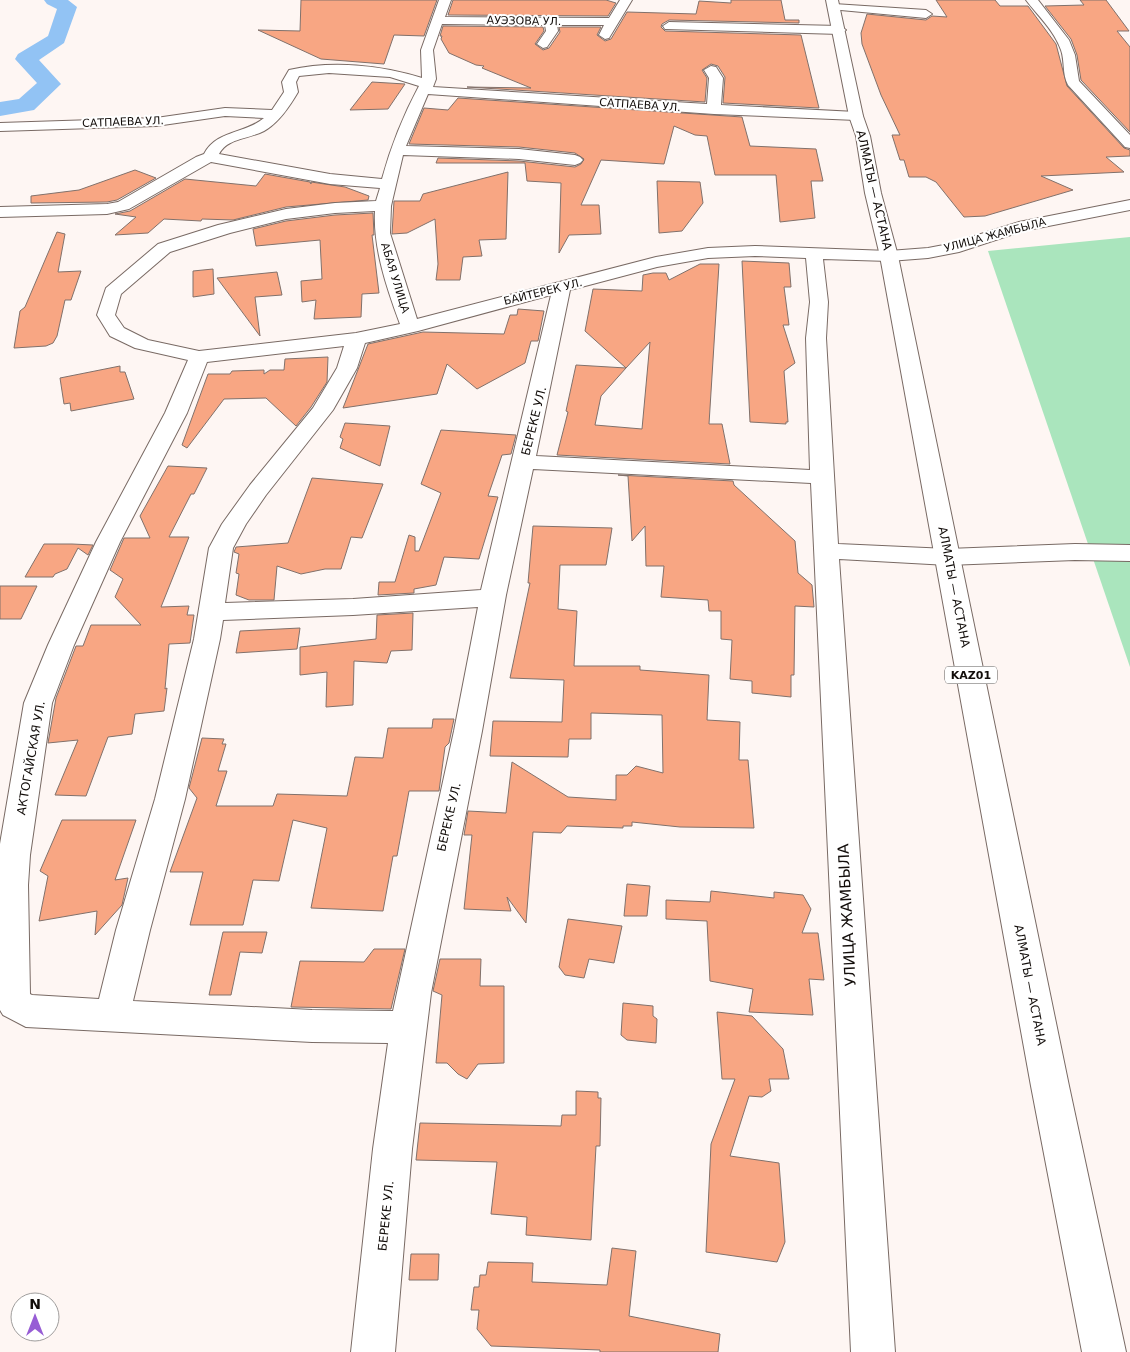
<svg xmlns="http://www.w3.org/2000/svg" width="1130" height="1352" font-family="'DejaVu Sans',sans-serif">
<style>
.green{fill:#aae5bd}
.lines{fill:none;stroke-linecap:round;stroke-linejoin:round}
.river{fill:#92c3f4;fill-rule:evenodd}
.building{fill:#f8a683;stroke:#81716b}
.minor-casing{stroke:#796a64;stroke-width:2}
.highway-casing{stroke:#796a64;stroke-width:2}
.minor{fill:#fff;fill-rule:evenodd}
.highway{fill:#fff;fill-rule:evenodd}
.labels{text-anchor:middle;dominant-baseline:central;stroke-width:4;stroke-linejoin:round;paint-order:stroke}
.far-street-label{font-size:11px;fill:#120d0a;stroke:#fff}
.shield{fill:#fff;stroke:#595654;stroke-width:1}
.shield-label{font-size:11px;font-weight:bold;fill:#120d0a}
.street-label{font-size:12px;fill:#120d0a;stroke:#fff}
.near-street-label{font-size:15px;fill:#120d0a;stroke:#fff}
</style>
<rect width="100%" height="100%" fill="#fef6f3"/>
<polygon class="green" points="1130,237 1130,667 988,251"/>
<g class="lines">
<polygon class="river" points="44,0 68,0 77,7 64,43 39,60 61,84 34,110 0,116 0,102 19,99 37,83 15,59 18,54 48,36 57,9 47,4"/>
</g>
<g class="building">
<polygon points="301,0 437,0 424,36 394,35 384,64 321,59 258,30 300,31"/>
<polygon points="453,0 606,0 616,3 608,16 448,15"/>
<polygon points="731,0 781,0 785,20 799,20 799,23 669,20 662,24 661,27 665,31 801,35 819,108 723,103 725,77 718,66 711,64 702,70 707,78 705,102 467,87 531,88 482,68 484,66 476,65 449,53 441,39 442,36 440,36 443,26 543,27 544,31 535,44 543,50 549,48 560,32 559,27 601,27 597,35 605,41 611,39 627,12 696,14 699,1 731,3"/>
<polygon points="936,0 995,0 1000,6 1028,6 1056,44 1067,86 1124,148 1130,150 1130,156 1106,157 1124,172 1041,176 1073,190 985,216 964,217 936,182 926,177 909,177 904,160 900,160 892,135 900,135 881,95 862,44 861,33 867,14 926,20 932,16 947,17"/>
<polygon points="1080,0 1106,0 1129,31 1117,31 1130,47 1130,132 1081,80 1077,55 1071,39 1045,6 1084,5"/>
<polygon points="372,82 405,84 388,109 350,110"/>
<polygon points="458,98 742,117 750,146 816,149 823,181 811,181 815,218 780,222 776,175 715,175 707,136 695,135 674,126 664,164 601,160 581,205 599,205 601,234 569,235 559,253 561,183 527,181 525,163 436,163 438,158 519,161 575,167 581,164 584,159 575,153 519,147 409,144 424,108 448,110"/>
<polygon points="135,170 156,178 117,200 107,202 31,203 31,196 79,190"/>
<polygon points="508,172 506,239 479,240 482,256 463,257 460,280 436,280 438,264 435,219 407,233 392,234 394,201 420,201 423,194"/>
<polygon points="265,174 310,182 311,184 311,182 345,187 369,196 368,200 286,207 233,220 202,219 201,221 164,219 148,233 115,235 136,217 115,214 130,211 185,179 256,186"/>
<polygon points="657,181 700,182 703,203 682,231 659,233"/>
<polygon points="373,213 374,235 372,235 379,293 362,294 361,317 314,319 316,300 302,302 301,281 322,279 320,240 256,246 253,229 286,221 335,215"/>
<polygon points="57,232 65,234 58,272 81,271 71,300 65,300 57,336 53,343 46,346 14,348 20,311 25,307"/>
<polygon points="742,261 789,263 791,287 784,287 789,325 783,325 795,363 784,371 788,422 786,422 786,424 750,422"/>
<polygon points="700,264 719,264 709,424 722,424 730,464 557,455 568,412 566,411 576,365 626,368 601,396 595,425 642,429 650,342 626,368 585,331 593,289 642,291 643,275 653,273 666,273 669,280"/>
<polygon points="213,269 214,294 193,297 193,271"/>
<polygon points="277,272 282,295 255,297 260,336 217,278"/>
<polygon points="518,309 544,311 538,341 531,341 525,363 477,389 447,364 437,394 343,408 368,344 423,332 504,334 510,315 517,315"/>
<polygon points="328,357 327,382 311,407 296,426 266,398 224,399 187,448 182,445 208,374 230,374 232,371 264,370 264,374 270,370 284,370 285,359"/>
<polygon points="120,366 120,372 125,372 134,399 71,411 70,403 64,404 60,378"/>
<polygon points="345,423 390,426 380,466 340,448 343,439 340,437"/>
<polygon points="441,430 516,435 511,454 502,455 488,496 498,497 479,559 444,557 436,585 414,589 414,593 378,595 379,582 395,582 409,535 415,537 415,551 419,551 441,493 421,484"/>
<polygon points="168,466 207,468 194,494 191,494 169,537 189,537 161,607 189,606 187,615 194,615 190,643 169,644 165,689 167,688 164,711 135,714 132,734 108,737 86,796 55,795 78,740 48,743 56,698 76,646 83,646 91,625 141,625 115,597 123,579 110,570 124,538 150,538 140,516"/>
<polygon points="618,475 733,481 734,485 795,541 798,573 812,585 814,607 795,606 794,675 791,675 791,697 752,693 752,681 730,679 732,640 721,639 721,611 709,611 708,600 661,597 664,566 646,566 645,526 632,541 628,476"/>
<polygon points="312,478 383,484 362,538 351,537 341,569 325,569 301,574 277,566 274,600 249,600 236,595 239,574 236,573 239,554 234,552 236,547 288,543"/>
<polygon points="533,526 612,528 606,565 560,565 558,609 577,611 574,666 640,666 640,670 709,675 707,720 740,722 739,760 748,760 754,828 680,827 632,822 632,826 623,826 623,828 567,826 561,833 533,832 526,923 507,897 511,911 464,909 472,835 464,835 468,811 506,813 512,762 568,797 616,800 616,775 627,775 636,766 663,773 662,715 591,713 591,739 569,739 568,757 490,756 493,721 562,722 564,680 510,678 530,583 528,583"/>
<polygon points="44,544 72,544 93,545 88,555 78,548 67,569 55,574 53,577 25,577"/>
<polygon points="0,586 37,586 21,619 0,619"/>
<polygon points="413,613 412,650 391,651 387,663 354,661 353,705 326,707 327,672 300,675 300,647 376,639 377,615"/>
<polygon points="300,628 297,649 236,653 240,631"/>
<polygon points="433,719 454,719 449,743 445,747 439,791 409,791 397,856 393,856 383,911 311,908 327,828 293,820 279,881 253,880 243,925 190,925 203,872 170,872 197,798 189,788 202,738 224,739 222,744 226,744 218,771 227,771 216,806 273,806 277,794 347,796 355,757 383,758 388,728 432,728"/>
<polygon points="62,820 136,820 115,880 128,878 122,905 95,935 97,911 39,921 48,876 40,871"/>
<polygon points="627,884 650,886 647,916 624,916"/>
<polygon points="711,891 774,898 774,892 803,895 811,909 802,933 818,933 824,980 809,979 813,1015 749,1012 753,989 710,981 707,921 666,919 666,900 710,902"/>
<polygon points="568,919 622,926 614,963 589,959 584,978 565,975 559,967"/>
<polygon points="223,932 267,932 262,953 240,952 231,995 209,995"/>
<polygon points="374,949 405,949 391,1009 291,1007 300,961 364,962"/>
<polygon points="440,959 481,959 480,986 504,986 504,1063 478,1064 467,1079 458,1074 447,1063 436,1063 442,995 433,991"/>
<polygon points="623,1003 653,1006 653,1016 657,1019 656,1043 627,1040 621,1035"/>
<polygon points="717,1012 752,1016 783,1049 789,1079 769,1079 771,1091 762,1097 749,1096 730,1156 779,1163 785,1242 777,1262 706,1252 711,1144 735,1079 722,1079"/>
<polygon points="576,1091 598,1092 598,1098 601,1098 600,1146 596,1146 591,1240 526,1235 527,1217 491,1214 497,1162 416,1160 420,1123 561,1126 562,1115 576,1115"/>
<polygon points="612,1248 636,1251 629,1316 720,1334 718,1352 600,1352 600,1350 491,1346 477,1329 479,1310 471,1310 474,1287 479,1287 480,1275 486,1275 488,1262 533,1263 532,1282 607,1285"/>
<polygon points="411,1254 439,1254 438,1280 409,1280"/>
</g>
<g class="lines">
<defs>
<g id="minor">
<path d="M439 0H451L445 17 609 18 620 0H632L609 38 605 39 599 35 604 25H557L558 31 547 47 543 48 537 44 546 31 545 25 442 24 433 50 436 79 433 87 707 104 709 78 704 70 711 66 716 67 723 78 721 105 856 112 861 113 863 116 861 119 856 120 714 114 428 94 406 146 519 149 575 155 580 157 583 160 580 163 575 165 519 159 403 155 391 206 390 233 417 319 656 257 708 248 755 246 889 251 928 248 949 244 1019 222 1130 200V210L1023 231 959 252 928 258 889 261 823 259 828 302 826 338 838 544 948 549 1075 544 1130 545V561L1075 560 948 565 839 559 895 1352H851L811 483 533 469 506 595 482 731 431 993 412 1149 395 1352H351L373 1149 388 1043 312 1042 26 1027 3 1015 0 1010V844L24 703 48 645 96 542 165 413 188 360 135 348 110 336 97 315 106 288 158 244 218 225 286 209 335 203 376 201 380 188 330 184 211 162 129 209 107 214 0 217V207L107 204 118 202 196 157 204 154C216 130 245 134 264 118L225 116 156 126 0 131V123L156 118 225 108 272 110 284 92 282 82 289 70C332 60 381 65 422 78L421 50ZM329 73 390 77 419 86C403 116 391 146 382 179L330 174 219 154C227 138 249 139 264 131 277 124 287 110 295 97L298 92 296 82 299 76ZM375 211C373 248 387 289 400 324L356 333 199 351 148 340 124 328 115 315 121 294 170 252 230 233 286 219 335 213ZM755 256 806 258 810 302 806 338 810 470 536 456 570 290 657 267 708 258ZM551 295 481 590 353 599 225 603 233 548 246 524 266 495 333 410 357 368 365 343 418 331ZM344 346 337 368 313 408 250 485 222 524 209 548 194 639 155 799 116 930 99 999 32 995 30 994 28 885 30 855 52 703 74 645 120 542 187 413 207 362ZM478 607 454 731 393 1011 312 1010 133 1001 150 930 185 799 220 639 223 620 353 615Z"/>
<path d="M1026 0H1038L1069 40 1075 55 1079 81 1130 135V148L1125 147 1068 85C1062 74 1065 61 1061 50 1054 30 1038 16 1026 0Z"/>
<polygon points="834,4 926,10 932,14 926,18 830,9 828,7 830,5"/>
<polygon points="669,22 840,26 846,30 840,34 665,29 663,26"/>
</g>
<polygon id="highway" points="826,0 838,0 863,116 870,136 881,193 898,256 1069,1086 1126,1352 1082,1352 1031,1086 880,256 865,193 856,136 849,116"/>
</defs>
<use href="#minor" class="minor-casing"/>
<use href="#highway" class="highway-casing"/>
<use href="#minor" class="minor"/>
<use href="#highway" class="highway"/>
</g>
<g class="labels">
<g class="far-street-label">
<text transform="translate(524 21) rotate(1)">АУЭЗОВА УЛ.</text>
<text transform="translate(640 105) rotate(4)">САТПАЕВА УЛ.</text>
<text transform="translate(123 122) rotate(-2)">САТПАЕВА УЛ.</text>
<text transform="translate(995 235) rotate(-15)">УЛИЦА ЖАМБЫЛА</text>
<text transform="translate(395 278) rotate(73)">АБАЯ УЛИЦА</text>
<text transform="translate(543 292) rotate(-14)">БАЙТЕРЕК УЛ.</text>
</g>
<rect class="shield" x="945" y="666.5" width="52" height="17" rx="4"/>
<g class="shield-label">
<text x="971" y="675">KАZ01</text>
</g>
<g class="street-label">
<text transform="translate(874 190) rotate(77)">АЛМАТЫ — АСТАНА</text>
<text transform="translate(534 421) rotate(-76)">БЕРЕКЕ УЛ.</text>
<text transform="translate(954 587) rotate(79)">АЛМАТЫ — АСТАНА</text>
<text transform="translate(31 758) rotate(-80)">АКТОГАЙСКАЯ УЛ.</text>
<text transform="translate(449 817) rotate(-77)">БЕРЕКЕ УЛ.</text>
<text transform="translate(1030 985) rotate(79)">АЛМАТЫ — АСТАНА</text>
<text transform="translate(386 1216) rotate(-84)">БЕРЕКЕ УЛ.</text>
</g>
<g class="near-street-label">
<text transform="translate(847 915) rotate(-93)">УЛИЦА ЖАМБЫЛА</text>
</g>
</g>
<g transform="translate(35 1317)"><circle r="24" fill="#ffffff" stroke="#a09e9d"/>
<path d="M0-4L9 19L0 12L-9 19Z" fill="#975dd5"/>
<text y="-8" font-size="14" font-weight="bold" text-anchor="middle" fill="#120d0a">N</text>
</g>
</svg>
